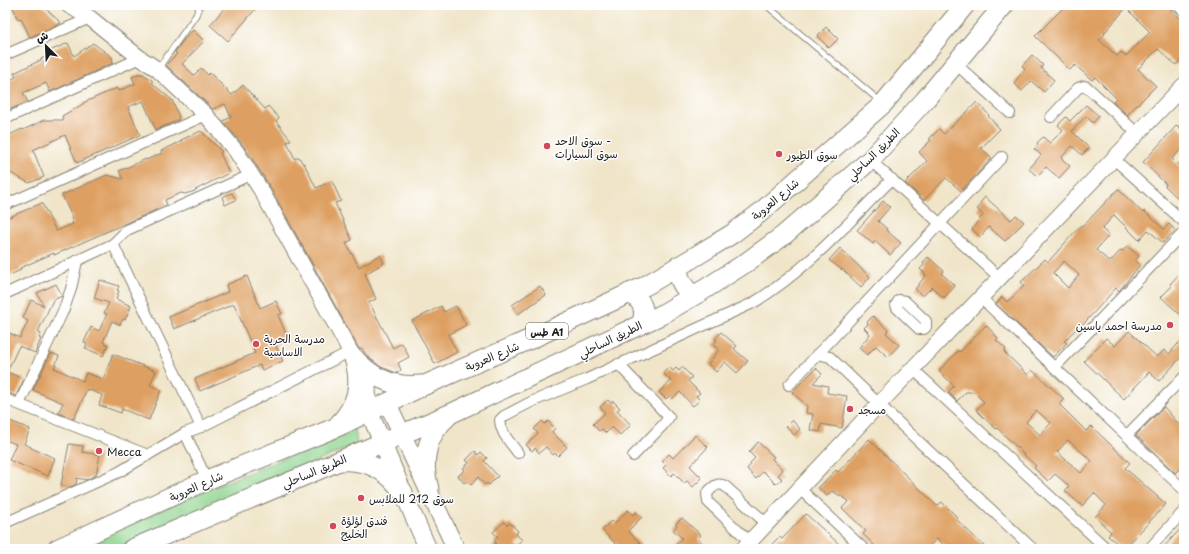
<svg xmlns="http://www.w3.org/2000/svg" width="1189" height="554" font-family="'Playpen Sans','Playpen Sans Arabic',sans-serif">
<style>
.green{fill:#8dd38c;stroke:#547854}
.building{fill:#dea062;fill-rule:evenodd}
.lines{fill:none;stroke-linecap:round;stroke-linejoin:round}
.lane-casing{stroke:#868072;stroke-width:7}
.street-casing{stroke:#868072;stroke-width:12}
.secondary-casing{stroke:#868072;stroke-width:17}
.primary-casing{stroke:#868072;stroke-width:19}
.highway-casing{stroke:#868072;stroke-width:21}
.lane{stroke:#fff;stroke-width:5}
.street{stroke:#fff;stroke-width:10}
.secondary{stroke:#fff;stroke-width:15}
.primary{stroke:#fff;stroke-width:17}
.highway{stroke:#fff;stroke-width:19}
.poi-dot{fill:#d1495b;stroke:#fff;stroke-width:1.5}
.labels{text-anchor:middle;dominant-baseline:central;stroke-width:3;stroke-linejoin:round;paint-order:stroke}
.shield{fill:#fff;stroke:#606060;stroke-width:1}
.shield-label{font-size:10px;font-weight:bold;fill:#1c1c1c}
.poi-label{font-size:11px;fill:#1c1c1c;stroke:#fff;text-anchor:start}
.street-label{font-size:11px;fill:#1c1c1c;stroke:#fff}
</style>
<rect width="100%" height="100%" fill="#fff"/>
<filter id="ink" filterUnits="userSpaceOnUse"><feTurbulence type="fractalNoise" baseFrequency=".025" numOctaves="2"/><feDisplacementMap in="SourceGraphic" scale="8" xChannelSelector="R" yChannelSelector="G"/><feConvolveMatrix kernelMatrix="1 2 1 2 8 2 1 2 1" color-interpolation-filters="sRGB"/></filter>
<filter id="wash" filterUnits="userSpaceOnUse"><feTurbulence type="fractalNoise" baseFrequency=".012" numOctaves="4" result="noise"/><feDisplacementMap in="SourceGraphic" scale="16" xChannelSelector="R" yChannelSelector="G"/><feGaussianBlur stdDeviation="0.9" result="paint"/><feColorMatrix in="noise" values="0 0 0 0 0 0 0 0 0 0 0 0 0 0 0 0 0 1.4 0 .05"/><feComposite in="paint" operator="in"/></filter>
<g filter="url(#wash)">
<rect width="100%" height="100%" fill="#f0e5c9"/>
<polygon class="green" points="355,429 357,444 115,549 72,549 202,492"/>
<g id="blocks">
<g class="building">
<polygon points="12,5 42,5 61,23 30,37 21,18 18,19"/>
<polygon points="227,5 259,5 228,41 210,25"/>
<path d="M1066 5H1166L1184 22V57L1176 65 1158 49 1138 69 1156 86 1127 115 1113 101 1116 98 1095 77 1092 80 1075 65 1070 70 1035 36ZM1126 8 1150 32 1126 56 1121 52 1117 56 1099 40 1105 34 1104 33Z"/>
<polygon points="826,27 838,39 829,48 817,36"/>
<polygon points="193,30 204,41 182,64 194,75 201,68 208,75 210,73 232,95 243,85 265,109 268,106 279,118 276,121 291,140 287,142 295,159 299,157 303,164 304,163 316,188 332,181 341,201 335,203 352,240 346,243 359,267 380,255 384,263 365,274 376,299 369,302 393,348 402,343 409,357 398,363 401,370 397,373 381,367 368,357 364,352 362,348 359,349 269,185 244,146 223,121 231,117 225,104 213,109 166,65 177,54 175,52 182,42"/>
<polygon points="68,43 74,56 93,43 112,57 113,63 50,92 46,83 23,93 28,102 5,111 5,89 9,87 6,82 16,77 14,73 41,60 41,59 47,56 45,53"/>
<polygon points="1032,55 1043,65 1041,68 1054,80 1044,92 1031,81 1022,91 1014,83 1025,69 1022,66"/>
<polygon points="138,74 143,74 152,80 153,84 172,100 179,117 178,120 156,130 143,101 128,107 140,135 77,163 65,135 33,150 44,177 29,183 5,170 5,137 22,129 23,130 44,120 64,120 62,116 83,104 83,103 117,88 118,91 135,84 132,77"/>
<polygon points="977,102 989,115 988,116 1000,129 981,148 992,158 961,191 946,178 924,200 905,183 927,161 919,152 931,140 929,139 939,129 944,134"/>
<polygon points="1086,105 1099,116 1093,123 1086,116 1072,131 1089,148 1082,155 1072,146 1061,158 1070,166 1059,178 1046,167 1037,176 1029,169 1041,155 1034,149 1038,145 1037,143 1043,137 1050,143 1063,130 1058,125 1066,117 1070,121"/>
<polygon points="1177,125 1184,132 1184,146 1172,159 1184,171 1184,204 1165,186 1166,184 1143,162"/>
<polygon points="201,131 222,152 220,153 229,173 195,190 195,191 185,194 181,193 165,200 167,205 54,255 54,253 20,268 21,270 5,277 5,219 42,203 56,231 73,224 71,219 73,219 62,195 107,175 123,179 119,171 146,159 146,160 162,153 161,151 182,141 181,140"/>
<path d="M1118 189 1143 213 1144 211 1164 229 1169 224 1175 230 1163 243 1148 230 1139 240 1114 215 1102 229 1109 235 1096 250 1110 262 1121 250 1123 251 1127 246 1139 256 1135 261 1140 265 1119 291 1116 288 1079 329 1078 327 1064 341 1067 343 1053 357 996 304 1002 297 1007 302 1024 286 1021 282 1045 259 1048 262 1081 225 1083 226ZM1064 261 1079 275 1068 288 1053 273Z"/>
<polygon points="232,193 236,200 225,205 222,197"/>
<polygon points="985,197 1011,220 1016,215 1024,222 1005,241 989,227 980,237 972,229 983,215 977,209 981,205 980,203"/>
<polygon points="883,201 890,207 878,221 887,229 886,230 901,243 890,255 875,241 873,244 857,230"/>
<polygon points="840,248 870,277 861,287 842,269 842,270 829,260"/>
<polygon points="928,257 944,271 942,274 955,286 944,298 932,287 923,296 915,289 926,275 920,269 924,265 923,263"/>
<polygon points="1184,269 1184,318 1161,297 1172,286 1170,284"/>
<polygon points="247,276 260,308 276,301 282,314 278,315 288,339 275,344 283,361 262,370 260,365 200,391 195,379 255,353 234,304 174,329 169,317 228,292 226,285"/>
<polygon points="100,280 119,286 117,290 119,291 116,299 131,306 125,320 123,319 120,325 112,321 103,342 108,345 103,356 85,348 87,344 84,342 91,327 99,331 107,314 104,313 109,303 94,298"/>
<polygon points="56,284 62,296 53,300 38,332 41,334 39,338 41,339 35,353 19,346 7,372 24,379 16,396 5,392 5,331 20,338 28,321 23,318 31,300 44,306 37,293"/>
<polygon points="540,286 546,295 518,314 512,305"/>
<polygon points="441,306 444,312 456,306 466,325 448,335 457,352 435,364 412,321"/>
<polygon points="873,316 888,330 886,333 899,345 888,357 876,346 867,355 859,348 870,334 864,328 868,324 867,322"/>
<path d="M986 325 998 338 996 340 1006 349 1004 352 1028 375 1032 370 1064 399 1059 404 1086 431 1091 426 1130 463 1125 468 1166 504 1124 549 1108 536 1111 532 1095 517 1106 505 1094 493 1082 506 1065 491 1069 486 1055 474 1048 481 1034 468 1036 466 1020 451V450L997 428 996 429 976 410 984 402 974 392H966L957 401 948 392 954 386 939 371 959 350 960 352ZM1036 410 1051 423 1040 435 1026 422ZM1068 440 1092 461 1081 473 1057 452Z"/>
<polygon points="1129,331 1157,357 1164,350 1169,354 1184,337 1184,354 1159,381 1149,372 1124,399 1084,361 1106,338 1115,346"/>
<polygon points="721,332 737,346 734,349 748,361 737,373 725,362 716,372 708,364 719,350 713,345 717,340 715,339"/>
<polygon points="51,353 59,356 54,368 83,381 86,373 103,379 113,354 156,371 150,385 161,390 149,420 122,409 121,413 99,405 102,395 87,389 74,419 58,413 63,403 33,390"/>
<polygon points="669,367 673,371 676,368 679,371 682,367 692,377 688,381 700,393 696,396 700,400 693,406 680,392 672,399 669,396 666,399 659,392 671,381 663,373"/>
<polygon points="816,368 822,374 813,383 828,386 827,393 847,396 842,428 821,424 820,432 810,430 813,414 806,413 807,406 792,392"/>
<polygon points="608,400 611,403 613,401 620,408 617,410 631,425 620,435 612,427 606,433 602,429 599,431 593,424 605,413 600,407"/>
<polygon points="1164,407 1184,430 1184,464 1175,473 1136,435"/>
<polygon points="5,419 30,429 24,444 31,447 31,448 55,458 48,476 9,460 16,444 5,440"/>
<polygon points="792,420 800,429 794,435 786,426"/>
<polygon points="542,421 545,424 548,421 555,428 552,432 567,447 558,456 555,453 553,455 546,447 539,453 535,448 532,451 526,445 538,433 534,429"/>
<polygon points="695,435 708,447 690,466 702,478 693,487 687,481 684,483 674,473 671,476 663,468 666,465 662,461 669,454 673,458"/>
<polygon points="869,439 937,506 942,502 958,518 956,519 987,549 948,549 937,539 926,549 878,549 863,534 866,531 842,508 849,501 832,491 827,496 818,488 836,470 838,472"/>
<polygon points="758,442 774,457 772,459 783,470 778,475 782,479 776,484 763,471 756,479 747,469 751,464 750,463 755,458 749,452"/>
<polygon points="69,444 83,446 82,452 100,455 96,475 86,480 77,478 76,484 70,487 61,485"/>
<polygon points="475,451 478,455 481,452 487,458 484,461 498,476 489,485 487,483 485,485 478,477 471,485 467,481 464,483 458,476 465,470 463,468 469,463 466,460"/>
<polygon points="628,510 633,515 636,512 642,517 628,531 646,549 628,549 625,546 621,549 602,530 611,521 614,524"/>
<polygon points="806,514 839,544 834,549 767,549 779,537 782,539"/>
<polygon points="682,518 701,535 698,538 707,549 672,549 682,538 673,530 677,526 676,524"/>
<polygon points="504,522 507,525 510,523 518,531 516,534 522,540 516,545 521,549 490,549 496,543 494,541 498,537 493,532"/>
<polygon points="1184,525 1184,549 1162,549"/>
</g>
</g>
</g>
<g filter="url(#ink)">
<use href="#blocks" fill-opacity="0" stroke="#868072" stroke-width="1"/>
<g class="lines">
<defs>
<g id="lane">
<polyline points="766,5 881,102"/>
<polyline points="158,69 196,15 200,5"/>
</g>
<g id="street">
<polyline points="1177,5 1184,11"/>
<polyline points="5,55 90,18"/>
<polyline points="956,64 1010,113"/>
<polyline points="1051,117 1078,88 1084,86 1087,87 1138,134"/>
<polyline points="5,119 140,58"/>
<polyline points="1114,159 1184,222"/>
<polyline points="870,160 1000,278"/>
<polyline points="5,205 206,115"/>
<polyline points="113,244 127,230 250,175"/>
<polyline points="5,294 113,244 201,427"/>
<polyline points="981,298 1184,490"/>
<polygon points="899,300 905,301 926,321 926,327 924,329 919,329 897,308 896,305"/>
<polyline points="817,354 830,357 879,404 1033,549"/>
<polyline points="618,364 669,417 663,425 633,456"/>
<polyline points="1055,367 1184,232"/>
<polyline points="913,369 1107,549"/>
<polyline points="789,385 1002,157"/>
<polyline points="5,399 148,455"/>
<polyline points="19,404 64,309 71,289 77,261"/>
<polyline points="185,433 207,480"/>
<polyline points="1127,435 1184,377"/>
<path d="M518 453C510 442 501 434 500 420L504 416 531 402 587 379 753 303C806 271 848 223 892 179"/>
<polyline points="800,489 864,549"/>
<polyline points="5,523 119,472 185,433 201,427 351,351"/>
<path d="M750 542 708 502 707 493C713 487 717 482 725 486L767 524"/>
<polyline points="1149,549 1184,511"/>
</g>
<g id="secondary">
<polyline points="68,5 90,18 140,58 157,69 206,115 236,151 261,190 354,358 368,386 369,411"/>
<polyline points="743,549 879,404 1184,85"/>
</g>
<g id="primary">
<polyline points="387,402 456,549"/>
<polyline points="369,411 403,492 428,549"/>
</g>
<g id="highway">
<path d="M678 266C678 279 683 289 694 295"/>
<path d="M629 293C642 299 647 311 641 324"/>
<path d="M354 358C372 378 394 388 421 385"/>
<path d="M339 424C358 404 362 384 354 358"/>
<path d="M341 461C367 459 388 471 403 492"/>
<path d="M429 489C421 461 426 435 448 416"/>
<polyline points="57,549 207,480 337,427 425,385 533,338 645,286 691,259 732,234 761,212 883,104 965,5"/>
<polyline points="132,549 452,413 661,315 705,289 747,262 784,235 870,160 924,101 1004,5"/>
</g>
</defs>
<use href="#lane" class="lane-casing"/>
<use href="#street" class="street-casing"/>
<use href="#secondary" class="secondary-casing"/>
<use href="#primary" class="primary-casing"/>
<use href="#highway" class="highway-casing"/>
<use href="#lane" class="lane"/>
<use href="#street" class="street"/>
<use href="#secondary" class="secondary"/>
<use href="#primary" class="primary"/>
<use href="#highway" class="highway"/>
</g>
</g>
<g class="poi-dot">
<circle cx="547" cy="146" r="4"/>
<circle cx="779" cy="154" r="4"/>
<circle cx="1170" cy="325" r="4"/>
<circle cx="256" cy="344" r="4"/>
<circle cx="850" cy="409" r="4"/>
<circle cx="99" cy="451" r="4"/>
<circle cx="361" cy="498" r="4"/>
<circle cx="333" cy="526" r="4"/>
</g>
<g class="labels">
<rect class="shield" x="526" y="323" width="42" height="16" rx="3"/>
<g class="shield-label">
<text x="547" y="331">طس A1</text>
</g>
<g class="poi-label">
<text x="555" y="140">سوق الاحد -<tspan x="555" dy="13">سوق السيارات</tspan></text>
<text x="787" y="154">سوق الطيور</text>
<text x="1162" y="325" text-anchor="end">مدرسة احمد ياسين</text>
<text x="264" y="338">مدرسة الحرية<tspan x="264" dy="13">الاساسية</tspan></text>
<text x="858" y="409">مسجد</text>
<text x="107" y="451">Mecca</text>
<text x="369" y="498">سوق 212 للملابس</text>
<text x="341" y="520">فندق لؤلؤة<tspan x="341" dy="13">الخليج</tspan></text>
</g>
<g class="street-label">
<text transform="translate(873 154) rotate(-45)">الطريق الساحلي</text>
<text transform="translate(775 199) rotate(-40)">شارع العروبة</text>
<text transform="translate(610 339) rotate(-26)">الطريق الساحلي</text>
<text transform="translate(492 356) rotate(-23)">شارع العروبة</text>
<text transform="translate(314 471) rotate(-23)">الطريق الساحلي</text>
<text transform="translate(196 486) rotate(-24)">شارع العروبة</text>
</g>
</g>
<rect width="1189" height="554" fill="none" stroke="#fff" stroke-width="20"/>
<g transform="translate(46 46) rotate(336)" stroke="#ffffff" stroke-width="3" paint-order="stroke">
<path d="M0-3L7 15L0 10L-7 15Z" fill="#1c1c1c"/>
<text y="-6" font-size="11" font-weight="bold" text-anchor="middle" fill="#1c1c1c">ش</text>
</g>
</svg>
